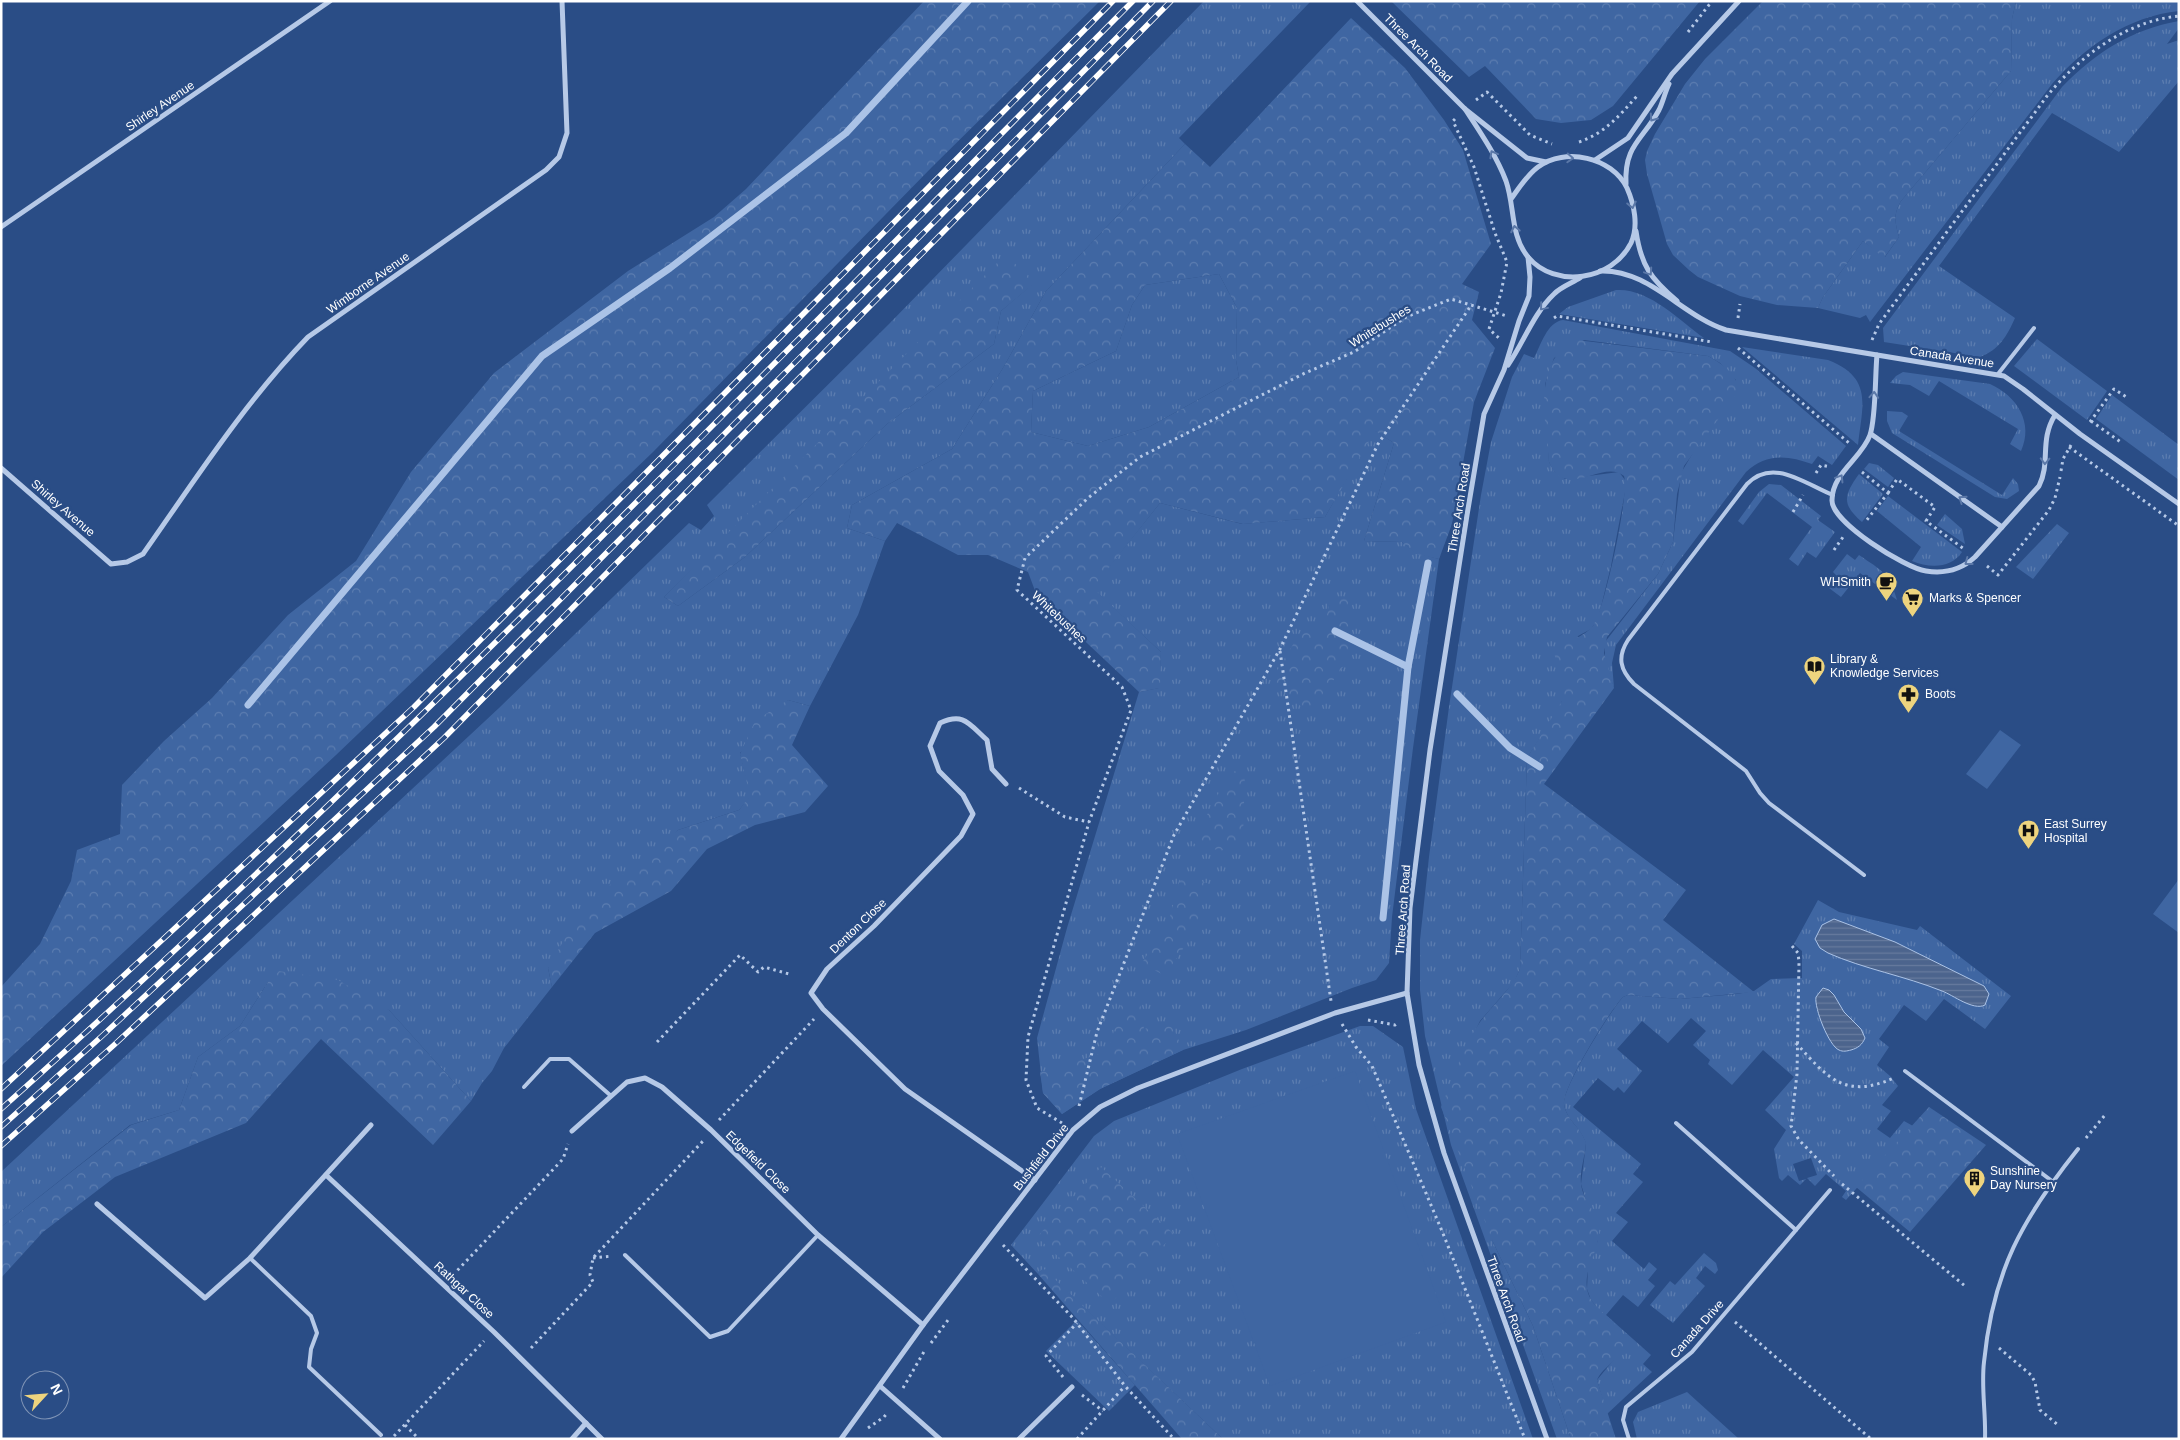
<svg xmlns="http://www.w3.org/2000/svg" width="2180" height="1440" font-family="Helvetica,sans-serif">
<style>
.grass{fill:url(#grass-tufts);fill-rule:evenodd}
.forest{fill:url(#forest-crowns);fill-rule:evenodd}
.garden{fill:#3f66a2}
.water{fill:url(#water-rules);stroke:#abc3e7}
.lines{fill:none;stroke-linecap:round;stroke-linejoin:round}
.stream{stroke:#abc3e7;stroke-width:7}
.path{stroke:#b6c9e7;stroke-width:3;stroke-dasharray:2.5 4;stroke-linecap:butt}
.lane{stroke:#b6c9e7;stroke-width:4}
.street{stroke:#b6c9e7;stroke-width:5}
.rail-casing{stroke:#fff;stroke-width:5.5}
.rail{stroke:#2a4d86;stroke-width:4;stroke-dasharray:11;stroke-linecap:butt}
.oneway{stroke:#5b78a8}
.labels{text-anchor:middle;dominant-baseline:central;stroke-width:4.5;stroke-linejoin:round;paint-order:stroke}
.street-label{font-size:12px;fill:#fff;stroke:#2a4d86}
.poi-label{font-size:12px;fill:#fff;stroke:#2a4d86;text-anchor:start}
</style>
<defs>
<pattern id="grass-tufts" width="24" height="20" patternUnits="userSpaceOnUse" patternTransform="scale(1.25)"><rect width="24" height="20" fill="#3f66a2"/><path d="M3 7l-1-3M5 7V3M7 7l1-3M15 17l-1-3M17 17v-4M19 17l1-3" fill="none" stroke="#5c7db0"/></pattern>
<pattern id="forest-crowns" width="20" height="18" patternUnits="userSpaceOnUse" patternTransform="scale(1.25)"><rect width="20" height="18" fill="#3f66a2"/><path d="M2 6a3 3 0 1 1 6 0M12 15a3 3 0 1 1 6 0" fill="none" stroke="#5c7db0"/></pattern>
<pattern id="water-rules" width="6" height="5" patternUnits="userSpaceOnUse" patternTransform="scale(1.25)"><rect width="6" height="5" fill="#4c648d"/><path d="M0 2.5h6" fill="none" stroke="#677b9e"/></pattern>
</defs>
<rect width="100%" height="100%" fill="#2a4d86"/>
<g class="grass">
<path d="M1204 1H1311L1179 138 1185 144 1046 291 1003 368 952 449 852 505 847 528 885 541 858 615 810 706 788 700 740 753 751 796 739 810 678 830 548 968 552 987 504 1048 492 1071 482 1083 471 1101 389 1010 268 982 240 1026 198 1057 179 1110 130 1125 1 1227V1172L499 708 689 523 701 530 714 516 707 505 889 324ZM1035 282 1001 311 994 344 887 424 745 557 678 606 664 597 752 511Z"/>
<path d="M2016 1H2179V11C2129 16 2084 47 2052 84L1870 322 1866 315 1860 318 1818 308 1823 297 1863 241 1885 257 1899 237C1895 223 1893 214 1901 201L2011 71 2012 19Z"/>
<path d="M2179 21V28L2167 44 2179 40V81L2119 152 2052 113 1939 266 2015 318C2007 336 1999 350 1980 357L1884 342 1883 328 2062 87C2095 53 2132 29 2179 21Z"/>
<polygon points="1219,274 1237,308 1236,360 1239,377 1149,427 1088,446 1031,432 1033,391 1116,351 1132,305 1145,285"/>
<path d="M1616 290C1649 288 1679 320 1704 338L1559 314 1568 307Z"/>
<path d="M1563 320 1730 351 1755 368 1846 446 1832 465 1818 456 1812 464C1788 455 1766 453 1746 472L1616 645 1612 663 1614 688 1605 661V642L1658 574 1673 542 1681 473 1736 380 1720 363 1708 356 1584 340 1554 358 1545 384 1549 462 1554 471 1565 479 1619 472 1625 480V492L1611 566 1598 619 1591 629 1578 636 1562 686V701L1560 707 1527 758 1520 969 1514 982 1480 1021 1464 1054 1493 1242 1533 1326 1571 1439H1557L1451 1145 1425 1036 1420 990V940L1429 857 1449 707 1481 495 1491 442 1512 377 1524 354 1534 358C1541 345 1547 322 1563 320Z"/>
<polygon points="2037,339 2107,391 2087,420 2014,366"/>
<path d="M1742 347 1828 360C1874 378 1862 406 1858 445Z"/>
<path d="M1903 372 1990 384C2017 396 2034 423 2021 451L2010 444 2018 429 1939 381 1929 396 1910 385 1890 383 1896 376Z"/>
<polygon points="2112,395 2179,445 2179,480 2096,419"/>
<polygon points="1887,411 1902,412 1908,416 1899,431 2002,495 2013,478 2018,484 2019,491 2007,499 1995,497 1892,433 1887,421"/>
<polygon points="1374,430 1394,443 1364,541 1402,542 1416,553 1439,559 1413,748 1392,917 1389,963 1376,980 1352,988 1246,1030 1183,1050 1100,1089 1062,1114 1043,1093 1037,1038 1067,928 1139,692 1159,688 1161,652 1092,588 1160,503 1242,524 1325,517"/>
<polygon points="1869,463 1878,465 1894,478 1888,487 1864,469"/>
<path d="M1859 474 1883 494 1862 522C1841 504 1844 495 1859 474Z"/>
<polygon points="1769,484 1781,485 1821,516 1818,520 1835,532 1816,558 1807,552 1798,566 1789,559 1812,527 1767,493 1743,525 1738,521 1759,492"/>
<path d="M1888 496 1962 552C1951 569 1929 568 1912 561L1921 547 1877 511Z"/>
<polygon points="1945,514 1962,529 1965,544 1937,525"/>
<polygon points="2057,524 2069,533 2033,579 2016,567"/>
<path d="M1847 554 1855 560 1859 555C1882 571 1889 572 1897 600L1860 573 1841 597 1829 588 1838 577 1833 572Z"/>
<path d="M1818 900 1839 912 1917 930 1920 926 2011 996 1985 1029 1944 999 1926 1021 1904 1005 1879 1039 1889 1047 1877 1065 1890 1076 1898 1086 1882 1105 1891 1111 1877 1129 1890 1138 1904 1121 1913 1126 1846 1200 1842 1197 1846 1191 1826 1174 1815 1186 1807 1178 1817 1175 1811 1158 1793 1164 1799 1181 1806 1179 1800 1185 1788 1175 1782 1181 1779 1178 1774 1149 1786 1130 1765 1110 1794 1077 1763 1050 1732 1085 1708 1064 1710 1060 1693 1045 1706 1031 1691 1018 1668 1043 1642 1021 1617 1049 1642 1071 1624 1093 1618 1087 1614 1091 1598 1078 1573 1107 1641 1164 1633 1174 1643 1182 1616 1213 1628 1222 1612 1241 1644 1269 1649 1262 1657 1269 1648 1280 1655 1286 1638 1307 1623 1295 1606 1315 1651 1355 1643 1364 1652 1372 1607 1414 1597 1380 1621 1351 1624 1342 1591 1300 1587 1289 1588 1268 1598 1240 1581 1184 1586 1144C1582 1128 1566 1120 1564 1104 1562 1088 1611 1010 1623 997L1628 995 1680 999 1737 994 1754 991 1771 979 1802 978V951L1794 944ZM1834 919 1895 942 1984 986 1985 1005C1976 1009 1964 1001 1956 997 1922 982 1885 972 1849 960ZM1816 1008 1844 1012 1861 1029 1831 1042Z"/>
<polygon points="1360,1026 1373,1026 1403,1047 1416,1109 1533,1439 1223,1439 1043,1269 1038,1274 1011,1245 1094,1136 1114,1121 1242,1069"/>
<polygon points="1704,1253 1716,1263 1718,1270 1715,1274 1705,1266 1696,1278 1705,1286 1673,1323 1650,1305 1670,1281 1675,1285"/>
<polygon points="1077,1320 1135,1385 1109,1411 1046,1351"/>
<polygon points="1687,1392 1739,1439 1637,1439 1633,1422 1638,1412"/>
</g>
<g class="forest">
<polygon points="924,1 1100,1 932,167 653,452 336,755 1,1066 1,987 40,944 71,881 77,850 120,834 122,785 164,741 212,698 288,615 356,561 411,472 494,373 628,271 714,217 746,189"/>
<polygon points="1391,1 1700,1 1613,106 1591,120 1561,123 1536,119 1485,66 1469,77"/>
<path d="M1763 1H2016L2012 19 2011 71 1901 201C1893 214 1895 223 1899 237L1884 258 1863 241 1823 297 1818 308 1777 305 1740 296 1698 277 1689 270 1673 255 1667 244 1647 174 1645 160 1647 151 1655 134 1685 84 1705 59Z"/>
<path d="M1351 18 1405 68 1444 120 1463 150 1491 244 1462 284 1479 292 1472 320 1495 348 1474 402 1452 524 1439 559 1416 554 1402 542 1364 541 1394 443 1375 431 1325 517 1243 524 1160 503 1093 588 1161 652 1160 688 1139 692 1037 596 1028 572 988 555H958L897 523 885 541 847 528 852 505 952 449 1003 368 1046 291 1185 144 1210 167ZM1219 274 1237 308 1236 360 1239 377 1149 427 1088 446 1031 432 1033 391 1116 351 1132 305 1145 285Z"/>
<polygon points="1005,255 1036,282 1001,311 994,344 887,424 745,557 678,606 664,597"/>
<path d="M1577 340 1708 356C1721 363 1744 378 1736 395L1684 466 1677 494 1673 542 1658 574 1607 637 1604 653 1614 688 1544 784 1686 890 1663 920 1754 992 1680 999 1628 995 1623 997C1610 1010 1562 1088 1564 1104 1566 1120 1582 1128 1586 1143 1585 1158 1578 1175 1582 1189 1586 1205 1601 1216 1599 1234 1597 1255 1582 1271 1588 1293 1594 1313 1627 1323 1624 1344 1622 1359 1603 1366 1597 1380L1616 1439H1571L1533 1326 1493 1242 1441 1107C1453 1079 1463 1046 1480 1022 1494 1003 1511 990 1520 969L1527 758 1562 701V686L1553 648C1566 642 1584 637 1593 626 1604 612 1630 492 1624 476 1603 458 1565 502 1549 462 1546 422 1531 359 1577 340Z"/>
<polygon points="1331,596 1347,598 1353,619 1348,660 1309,714 1272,679 1300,633 1324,629"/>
<polygon points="788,700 810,706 792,745 828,786 805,812 755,825 707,849 671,891 595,933 552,987 548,968 573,924 605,889 678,830 739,810 750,796 740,754 755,721"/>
<polygon points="1245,770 1243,838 1221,851 1192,843 1230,772"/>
<polygon points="1181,876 1207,883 1196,929 1165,976 1142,963 1169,920"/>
<polygon points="279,971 338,980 389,1010 471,1101 433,1145 321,1039 246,1123 115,1177 43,1232 1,1278 1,1227 131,1125 179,1110 198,1057 240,1026 268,982"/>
<polygon points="1139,996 1144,1029 1172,1025 1183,1050 1100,1089 1062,1114 1043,1093 1040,1072 1065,1066 1109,1050 1120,1006"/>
<polygon points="1929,1107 1986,1145 1910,1232 1856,1187"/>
<polygon points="1101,1167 1174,1234 1110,1304 1037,1237"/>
<polygon points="1043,1268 1223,1439 1182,1439 1038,1274"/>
</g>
<g class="garden">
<polygon points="2000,730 2021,745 1987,789 1966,774"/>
<polygon points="2179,879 2179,933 2153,914"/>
<polygon points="1355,1071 1446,1322 1270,1386 1177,1134"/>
</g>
<g class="water">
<path d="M1834 919 1895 942 1984 986 1989 994 1985 1005C1973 1011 1953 995 1942 991 1905 976 1864 969 1828 953L1820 948 1815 939 1822 925Z"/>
<path d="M1823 988 1829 990 1834 995 1844 1012 1861 1029 1865 1038C1862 1045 1858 1048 1851 1050 1847 1051 1843 1052 1839 1050 1829 1046 1814 1008 1816 997Z"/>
</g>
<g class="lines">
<g class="stream">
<polyline points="1335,631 1408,667"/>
<polyline points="1457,694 1510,748 1540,767"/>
<polyline points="248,705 542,356 670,268 846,133 968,1"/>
<polyline points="1383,918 1408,667 1428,563"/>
</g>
<g class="path">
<polyline points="1688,32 1712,1"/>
<polyline points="1476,100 1487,92 1530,135 1552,144"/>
<polyline points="1455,119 1453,121 1474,167 1495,233 1507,262 1501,293 1489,329 1500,339"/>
<path d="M1579 142C1605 133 1619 116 1637 96"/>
<polyline points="1554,318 1557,316 1712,342"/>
<polyline points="1738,318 1740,304"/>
<path d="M1872 340 1879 324 2047 96C2080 56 2126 21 2179 16"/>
<polyline points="1738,348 1849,443"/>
<polyline points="2091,421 2122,443"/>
<polyline points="2090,422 2114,389 2128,398"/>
<polyline points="2069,447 2179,526"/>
<polyline points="2061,471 2063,459 2071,445"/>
<polyline points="1862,472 1888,493 1866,521"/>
<polyline points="1816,473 1821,465 1830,467"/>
<polyline points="1888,493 1897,479 1935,507 1926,521 1964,549"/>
<polyline points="1793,512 1803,495"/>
<polyline points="1834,550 1843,537"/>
<polyline points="1987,566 1998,575 2049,510 2055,498 2060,477"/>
<polyline points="1280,651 1331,1001"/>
<polyline points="1019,788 1065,817 1089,822"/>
<polyline points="1792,946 1798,953 1799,962 1797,1074 1791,1126 1799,1140 1834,1176"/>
<polyline points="1368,1020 1395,1025 1398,1023"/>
<polyline points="1342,1024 1356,1047 1372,1066 1442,1231 1525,1439"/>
<polyline points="657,1042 740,955 758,972 764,967 789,974"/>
<path d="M1796 1043C1827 1077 1844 1100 1894 1078"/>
<polyline points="1079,1106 1097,1032 1174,835 1280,649 1378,444 1472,304"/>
<polyline points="719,1120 814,1019"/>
<polyline points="1062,1123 1037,1108 1026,1080 1028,1037 1089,822 1131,710 1122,687 1017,590 1025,558 1088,498 1140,457 1305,373 1354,352 1406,317 1451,299 1507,316"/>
<polyline points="2086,1138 2105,1115"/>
<polyline points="1842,1184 1965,1286"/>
<polyline points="1003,1245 1073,1318 1125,1386 1174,1439"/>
<polyline points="593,1258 612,1256"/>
<polyline points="453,1275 563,1159 568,1144"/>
<polyline points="1735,1322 1871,1439"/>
<polyline points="931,1343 948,1320"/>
<polyline points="531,1348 593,1282 590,1275 593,1258 703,1141"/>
<polyline points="1999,1348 2031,1375 2035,1382 2040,1410 2058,1425"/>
<polyline points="1063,1377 1046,1356 1077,1323"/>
<polyline points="903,1388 925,1350"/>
<polyline points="1082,1395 1103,1411"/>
<polyline points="405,1425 419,1439"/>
<polyline points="868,1428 884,1417 888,1412"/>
<polyline points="394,1436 484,1341"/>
<polyline points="1077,1439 1125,1386"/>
</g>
<g class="lane">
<polyline points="1998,374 2034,328"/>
<path d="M1833 495C1805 484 1773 457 1747 484L1628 640C1617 657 1620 670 1634 684L1746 771 1760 793 1769 803 1864 875"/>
<polyline points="1905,1071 2052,1181"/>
<polyline points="524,1087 550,1059 569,1059 610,1095"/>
<polyline points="1676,1123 1796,1230"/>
<polyline points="625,1255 710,1337 728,1331 818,1235"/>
<polyline points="250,1258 311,1316 317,1333 311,1349 309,1367 381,1435"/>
<polyline points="1629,1439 1623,1420 1626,1407 1692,1352 1830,1190"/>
<path d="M1985 1439C1986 1413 1981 1387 1984 1362 1993 1271 2022 1219 2078 1149"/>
</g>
<g class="street">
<polyline points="1357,1 1465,109 1527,158 1546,162"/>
<path d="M1465 109C1480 132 1496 155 1506 181 1515 207 1510 235 1528 257 1555 289 1612 281 1631 243 1639 226 1634 204 1627 188 1612 157 1565 147 1538 167 1527 175 1519 188 1511 199"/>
<polyline points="1595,160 1628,138 1672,74 1739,1"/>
<path d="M1626 184C1624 145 1643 140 1659 110 1663 102 1665 92 1669 84"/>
<polyline points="1,227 330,1"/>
<path d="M1636 231C1641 266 1651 279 1677 301"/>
<polyline points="1528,257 1530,277 1529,296 1519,321 1504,370 1484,414 1467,515 1430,750 1410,908 1407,993 1419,1065 1444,1153 1547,1439"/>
<path d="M1600 271C1649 269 1682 316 1726 330L2004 376 2023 389 2080 434 2179 504"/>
<path d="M1877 355C1875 375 1876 418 1870 435 1862 458 1832 473 1832 500 1831 522 1905 568 1926 571 1945 574 1961 570 1975 557L2039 486C2051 462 2039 441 2055 415"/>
<path d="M1508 365C1524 342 1533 314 1554 294 1561 287 1572 283 1580 278"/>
<polyline points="1871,434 2002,527"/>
<path d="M1 468 111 564 127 562 143 554C195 480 245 402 308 337L546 170 559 157 567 133 562 1"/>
<path d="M1006 784 992 769 987 740C969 724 964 712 940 723L930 746 939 771 963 795 973 814 961 836 874 926 827 969 811 993 823 1009 905 1089 1035 1180"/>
<polyline points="572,1131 627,1082 645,1078 662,1087 711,1130 818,1235 923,1325"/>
<polyline points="326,1175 494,1332 602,1439"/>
<polyline points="97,1204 205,1298 250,1258 371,1125"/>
<polyline points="880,1386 940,1439"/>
<polyline points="572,1439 586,1423"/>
<polyline points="841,1439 923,1325 1073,1130 1100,1107 1138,1088 1335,1013 1407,993"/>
<polyline points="1019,1439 1072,1387"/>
</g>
<defs>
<g id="rail">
<polyline points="1,1089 414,707 1113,1"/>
<path d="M1 1109C395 757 761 375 1133 1"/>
<polyline points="1,1127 102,1036 434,727 1153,1"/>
<polyline points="1,1146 114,1045 444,738 1171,1"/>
</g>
</defs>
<use href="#rail" class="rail-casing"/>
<use href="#rail" class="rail"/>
</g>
<defs><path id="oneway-chevron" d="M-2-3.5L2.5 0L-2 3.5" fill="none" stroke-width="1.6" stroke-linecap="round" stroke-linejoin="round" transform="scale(1.25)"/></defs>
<g class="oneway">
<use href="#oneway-chevron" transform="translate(1653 118) rotate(125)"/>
<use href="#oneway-chevron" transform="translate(1493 154) rotate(-119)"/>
<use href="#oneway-chevron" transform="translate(1570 158) rotate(3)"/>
<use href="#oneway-chevron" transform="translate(1632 205) rotate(78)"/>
<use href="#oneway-chevron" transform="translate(1515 229) rotate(-101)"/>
<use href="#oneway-chevron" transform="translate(1649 272) rotate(56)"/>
<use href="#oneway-chevron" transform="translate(1543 307) rotate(130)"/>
<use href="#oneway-chevron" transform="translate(1874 395) rotate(-86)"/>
<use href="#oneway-chevron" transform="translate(2045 461) rotate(92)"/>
<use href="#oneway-chevron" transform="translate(1840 478) rotate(-59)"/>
<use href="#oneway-chevron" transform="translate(1962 499) rotate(-145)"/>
<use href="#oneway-chevron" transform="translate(1968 562) rotate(143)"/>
</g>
<defs>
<symbol id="cafe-pin" viewBox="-11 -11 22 30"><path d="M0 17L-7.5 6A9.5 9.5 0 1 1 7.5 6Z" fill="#eed47e" stroke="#2a4d86"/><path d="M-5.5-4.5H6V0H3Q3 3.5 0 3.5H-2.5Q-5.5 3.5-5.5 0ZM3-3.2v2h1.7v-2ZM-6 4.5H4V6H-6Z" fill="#111"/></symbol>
<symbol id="supermarket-pin" viewBox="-11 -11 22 30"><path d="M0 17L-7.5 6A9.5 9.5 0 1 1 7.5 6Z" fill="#eed47e" stroke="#2a4d86"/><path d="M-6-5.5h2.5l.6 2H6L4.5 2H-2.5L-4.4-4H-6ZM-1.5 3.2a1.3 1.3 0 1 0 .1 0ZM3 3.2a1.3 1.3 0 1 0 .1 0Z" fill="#111"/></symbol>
<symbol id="library-pin" viewBox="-11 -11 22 30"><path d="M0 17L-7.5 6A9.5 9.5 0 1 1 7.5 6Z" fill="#eed47e" stroke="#2a4d86"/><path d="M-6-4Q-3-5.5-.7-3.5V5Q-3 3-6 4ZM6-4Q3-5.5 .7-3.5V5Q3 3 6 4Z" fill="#111"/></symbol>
<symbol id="pharmacy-pin" viewBox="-11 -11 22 30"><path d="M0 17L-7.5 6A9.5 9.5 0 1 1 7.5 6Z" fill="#eed47e" stroke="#2a4d86"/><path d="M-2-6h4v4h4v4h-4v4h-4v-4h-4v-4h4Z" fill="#111"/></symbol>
<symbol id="hospital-pin" viewBox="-11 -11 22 30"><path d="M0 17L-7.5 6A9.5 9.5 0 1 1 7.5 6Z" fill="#eed47e" stroke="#2a4d86"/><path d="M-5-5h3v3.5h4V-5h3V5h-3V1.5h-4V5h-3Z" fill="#111"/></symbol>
<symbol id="building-pin" viewBox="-11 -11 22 30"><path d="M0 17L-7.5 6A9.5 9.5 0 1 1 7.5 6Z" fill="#eed47e" stroke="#2a4d86"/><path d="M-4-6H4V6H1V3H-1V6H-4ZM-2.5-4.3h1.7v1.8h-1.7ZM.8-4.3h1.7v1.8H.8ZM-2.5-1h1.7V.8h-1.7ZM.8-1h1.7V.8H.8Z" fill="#111"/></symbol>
</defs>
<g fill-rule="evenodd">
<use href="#cafe-pin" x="1874" y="570" width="25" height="34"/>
<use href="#supermarket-pin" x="1900" y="586" width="25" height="34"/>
<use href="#library-pin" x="1802" y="654" width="25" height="34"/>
<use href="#pharmacy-pin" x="1896" y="682" width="25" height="34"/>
<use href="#hospital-pin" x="2016" y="818" width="25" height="34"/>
<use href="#building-pin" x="1962" y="1166" width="25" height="34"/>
</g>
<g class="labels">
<g class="street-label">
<text transform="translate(1418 48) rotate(45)">Three Arch Road</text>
<text transform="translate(160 106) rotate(-34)">Shirley Avenue</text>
<text transform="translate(368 283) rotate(-35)">Wimborne Avenue</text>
<text transform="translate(1380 326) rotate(-32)">Whitebushes</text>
<text transform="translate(1952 357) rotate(9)">Canada Avenue</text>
<text transform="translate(63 508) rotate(41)">Shirley Avenue</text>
<text transform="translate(1459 508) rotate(-81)">Three Arch Road</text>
<text transform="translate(1059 617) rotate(43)">Whitebushes</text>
<text transform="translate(1403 910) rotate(-86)">Three Arch Road</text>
<text transform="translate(858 926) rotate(-44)">Denton Close</text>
<text transform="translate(1041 1157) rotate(-52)">Bushfield Drive</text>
<text transform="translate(758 1162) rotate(44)">Edgefield Close</text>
<text transform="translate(464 1290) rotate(43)">Rathgar Close</text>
<text transform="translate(1506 1299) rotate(70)">Three Arch Road</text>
<text transform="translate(1697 1329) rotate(-48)">Canada Drive</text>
</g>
<g class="poi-label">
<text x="1871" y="582" text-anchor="end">WHSmith</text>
<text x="1929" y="598">Marks &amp; Spencer</text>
<text x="1830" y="659">Library &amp;<tspan x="1830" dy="14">Knowledge Services</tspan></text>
<text x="1925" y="694">Boots</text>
<text x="2044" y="824">East Surrey<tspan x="2044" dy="14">Hospital</tspan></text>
<text x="1990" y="1171">Sunshine<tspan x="1990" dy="14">Day Nursery</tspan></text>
</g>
</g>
<rect width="2180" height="1440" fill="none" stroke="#ffffff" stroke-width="5"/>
<g transform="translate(45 1395) rotate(64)"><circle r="24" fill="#2a4d86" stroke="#7f94b6"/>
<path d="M0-4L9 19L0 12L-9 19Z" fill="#eed47e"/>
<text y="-8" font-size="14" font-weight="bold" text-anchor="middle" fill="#ffffff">N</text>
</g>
</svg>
